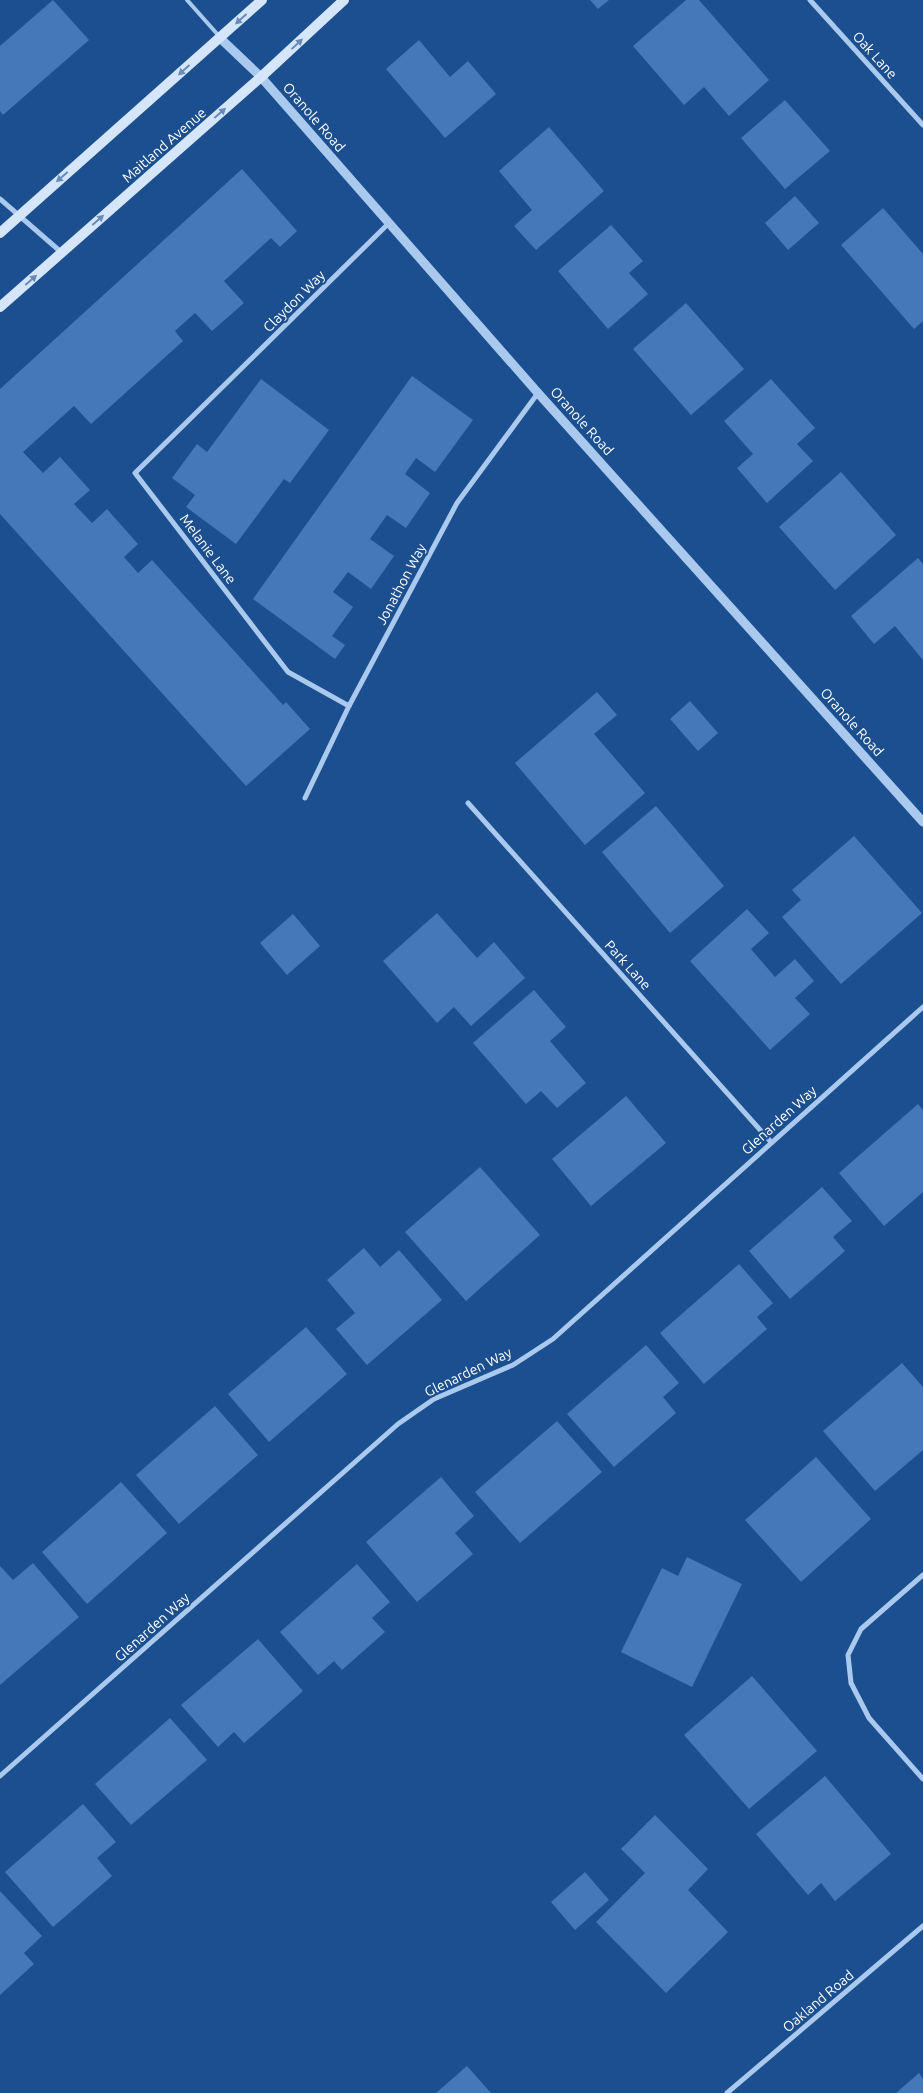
<svg xmlns="http://www.w3.org/2000/svg" width="923" height="2093" font-family="Ubuntu,sans-serif">
<style>
.building{fill:#4478b7}
.lines{fill:none;stroke-linecap:round;stroke-linejoin:round}
.service{stroke:#a9c9ee;stroke-width:4}
.minor{stroke:#a9c9ee;stroke-width:5}
.tertiary{stroke:#a9c9ee;stroke-width:9}
.secondary{stroke:#d6e6fa;stroke-width:10}
.oneway{fill:#668bba}
.labels{text-anchor:middle;dominant-baseline:central;stroke-width:4;stroke-linejoin:round;paint-order:stroke}
.street-label{font-size:14px;fill:#fff;stroke:#1b4f8f}
</style>
<rect width="100%" height="100%" fill="#1b4f8f"/>
<g class="building">
<polygon points="53,0 89,40 3,115 0,111 0,46"/>
<polygon points="590,0 609,0 598,9"/>
<polygon points="686,0 699,0 769,80 729,116 704,87 684,105 633,46"/>
<polygon points="419,40 450,77 468,61 496,94 445,138 386,69"/>
<polygon points="785,100 830,151 785,189 741,138"/>
<polygon points="549,127 604,191 536,250 514,226 532,210 499,171"/>
<polygon points="242,169 297,231 280,247 271,238 224,281 244,303 212,331 195,313 175,331 183,341 91,424 74,406 23,452 43,473 60,457 90,490 74,504 92,523 107,509 138,544 124,557 138,573 152,560 283,705 286,702 310,729 246,786 0,514 0,389"/>
<polygon points="795,196 819,223 788,250 765,223"/>
<polygon points="883,208 923,254 923,321 914,329 841,245"/>
<polygon points="611,225 643,261 629,273 648,294 608,329 558,271"/>
<polygon points="686,303 744,369 691,415 633,349"/>
<polygon points="412,376 473,420 435,472 416,458 405,474 430,493 406,528 387,515 370,539 394,556 371,589 348,572 333,592 353,607 332,636 345,645 335,659 253,599"/>
<polygon points="261,379 329,430 290,483 284,479 236,544 186,507 195,495 172,478 197,444 207,452"/>
<polygon points="771,379 815,428 797,444 813,461 767,503 737,468 753,454 724,421"/>
<polygon points="841,472 896,535 835,590 779,527"/>
<polygon points="918,558 923,564 923,660 895,626 874,644 851,616"/>
<polygon points="597,692 617,715 594,734 645,793 585,845 515,763"/>
<polygon points="690,701 718,733 698,751 670,719"/>
<polygon points="656,806 724,886 670,933 602,852"/>
<polygon points="854,836 922,913 841,984 782,917 801,900 792,890"/>
<polygon points="747,909 769,933 751,949 775,977 795,959 814,981 795,998 810,1014 770,1050 690,961"/>
<polygon points="437,913 477,958 494,942 525,978 471,1026 454,1007 437,1023 383,961"/>
<polygon points="293,914 320,946 287,975 260,943"/>
<polygon points="534,990 566,1027 550,1041 586,1083 557,1108 541,1091 526,1104 473,1043"/>
<polygon points="626,1096 666,1143 591,1206 552,1159"/>
<polygon points="918,1104 923,1110 923,1192 884,1226 839,1173"/>
<polygon points="480,1167 540,1235 466,1301 405,1232"/>
<polygon points="822,1187 852,1221 833,1237 845,1251 790,1299 749,1251"/>
<polygon points="364,1248 380,1267 399,1250 442,1300 367,1365 336,1329 355,1313 327,1280"/>
<polygon points="739,1264 773,1303 757,1317 767,1329 704,1384 660,1333"/>
<polygon points="306,1327 347,1374 269,1442 228,1394"/>
<polygon points="646,1345 679,1383 663,1397 676,1413 614,1467 567,1414"/>
<polygon points="902,1363 923,1387 923,1450 875,1491 823,1431"/>
<polygon points="215,1406 258,1455 179,1524 136,1475"/>
<polygon points="557,1421 602,1472 520,1543 475,1492"/>
<polygon points="816,1457 871,1519 801,1582 745,1520"/>
<polygon points="441,1477 474,1516 455,1533 473,1554 417,1602 366,1542"/>
<polygon points="121,1482 167,1533 87,1604 42,1552"/>
<polygon points="687,1557 742,1584 692,1687 621,1652 662,1568 678,1576"/>
<polygon points="33,1563 79,1617 0,1685 0,1566 13,1580"/>
<polygon points="357,1564 390,1602 372,1618 385,1632 342,1670 334,1661 318,1675 280,1632"/>
<polygon points="258,1639 303,1691 244,1743 234,1732 218,1747 181,1705"/>
<polygon points="752,1676 817,1751 749,1809 684,1735"/>
<polygon points="170,1718 207,1760 131,1825 95,1784"/>
<polygon points="825,1776 891,1854 835,1901 821,1883 808,1895 756,1834"/>
<polygon points="83,1804 116,1842 97,1858 112,1876 53,1927 5,1872"/>
<polygon points="655,1815 708,1869 688,1890 728,1932 666,1993 596,1922 645,1873 621,1849"/>
<polygon points="585,1872 609,1900 575,1930 551,1902"/>
<polygon points="0,1891 42,1936 24,1953 34,1964 0,1995"/>
<polygon points="467,2066 491,2093 436,2093"/>
<polygon points="919,2073 923,2079 923,2093 896,2093"/>
</g>
<g class="lines">
<polyline class="service" points="187,0 219,36"/>
<g class="minor">
<polyline points="810,0 923,125"/>
<polyline points="0,199 61,252"/>
<polyline points="349,706 288,672 135,473 389,223"/>
<polyline points="305,798 349,706 457,503 538,393"/>
<polyline points="468,803 771,1142"/>
<polyline points="923,1575 861,1629 848,1655 851,1683 869,1718 923,1779"/>
<polyline points="0,1776 398,1424 434,1399 513,1365 553,1339 923,1007"/>
<polyline points="727,2093 923,1926"/>
</g>
<polyline class="tertiary" points="220,38 261,77 538,393 923,822"/>
<g class="secondary">
<polyline points="0,233 262,0"/>
<polyline points="0,307 261,77 344,0"/>
</g>
</g>
<defs><path id="oneway-solid" d="M-6-.8H1V-3.2L6.5 0L1 3.2V.8H-6Z" transform="scale(1.25)"/></defs>
<g class="oneway">
<use href="#oneway-solid" transform="translate(241 19) rotate(138)"/>
<use href="#oneway-solid" transform="translate(297 44) rotate(-43)"/>
<use href="#oneway-solid" transform="translate(184 70) rotate(138)"/>
<use href="#oneway-solid" transform="translate(220 113) rotate(-41)"/>
<use href="#oneway-solid" transform="translate(62 177) rotate(139)"/>
<use href="#oneway-solid" transform="translate(98 220) rotate(-41)"/>
<use href="#oneway-solid" transform="translate(31 280) rotate(-41)"/>
</g>
<g class="labels">
<g class="street-label">
<text transform="translate(875 55) rotate(48)">Oak Lane</text>
<text transform="translate(314 117) rotate(49)">Oranole Road</text>
<text transform="translate(164 145) rotate(-41)">Maitland Avenue</text>
<text transform="translate(294 301) rotate(-45)">Claydon Way</text>
<text transform="translate(582 421) rotate(48)">Oranole Road</text>
<text transform="translate(208 549) rotate(53)">Melanie Lane</text>
<text transform="translate(401 584) rotate(-62)">Jonathon Way</text>
<text transform="translate(852 722) rotate(48)">Oranole Road</text>
<text transform="translate(628 965) rotate(48)">Park Lane</text>
<text transform="translate(779 1120) rotate(-42)">Glenarden Way</text>
<text transform="translate(468 1372) rotate(-26)">Glenarden Way</text>
<text transform="translate(152 1627) rotate(-42)">Glenarden Way</text>
<text transform="translate(818 2001) rotate(-40)">Oakland Road</text>
</g>
</g>
</svg>
